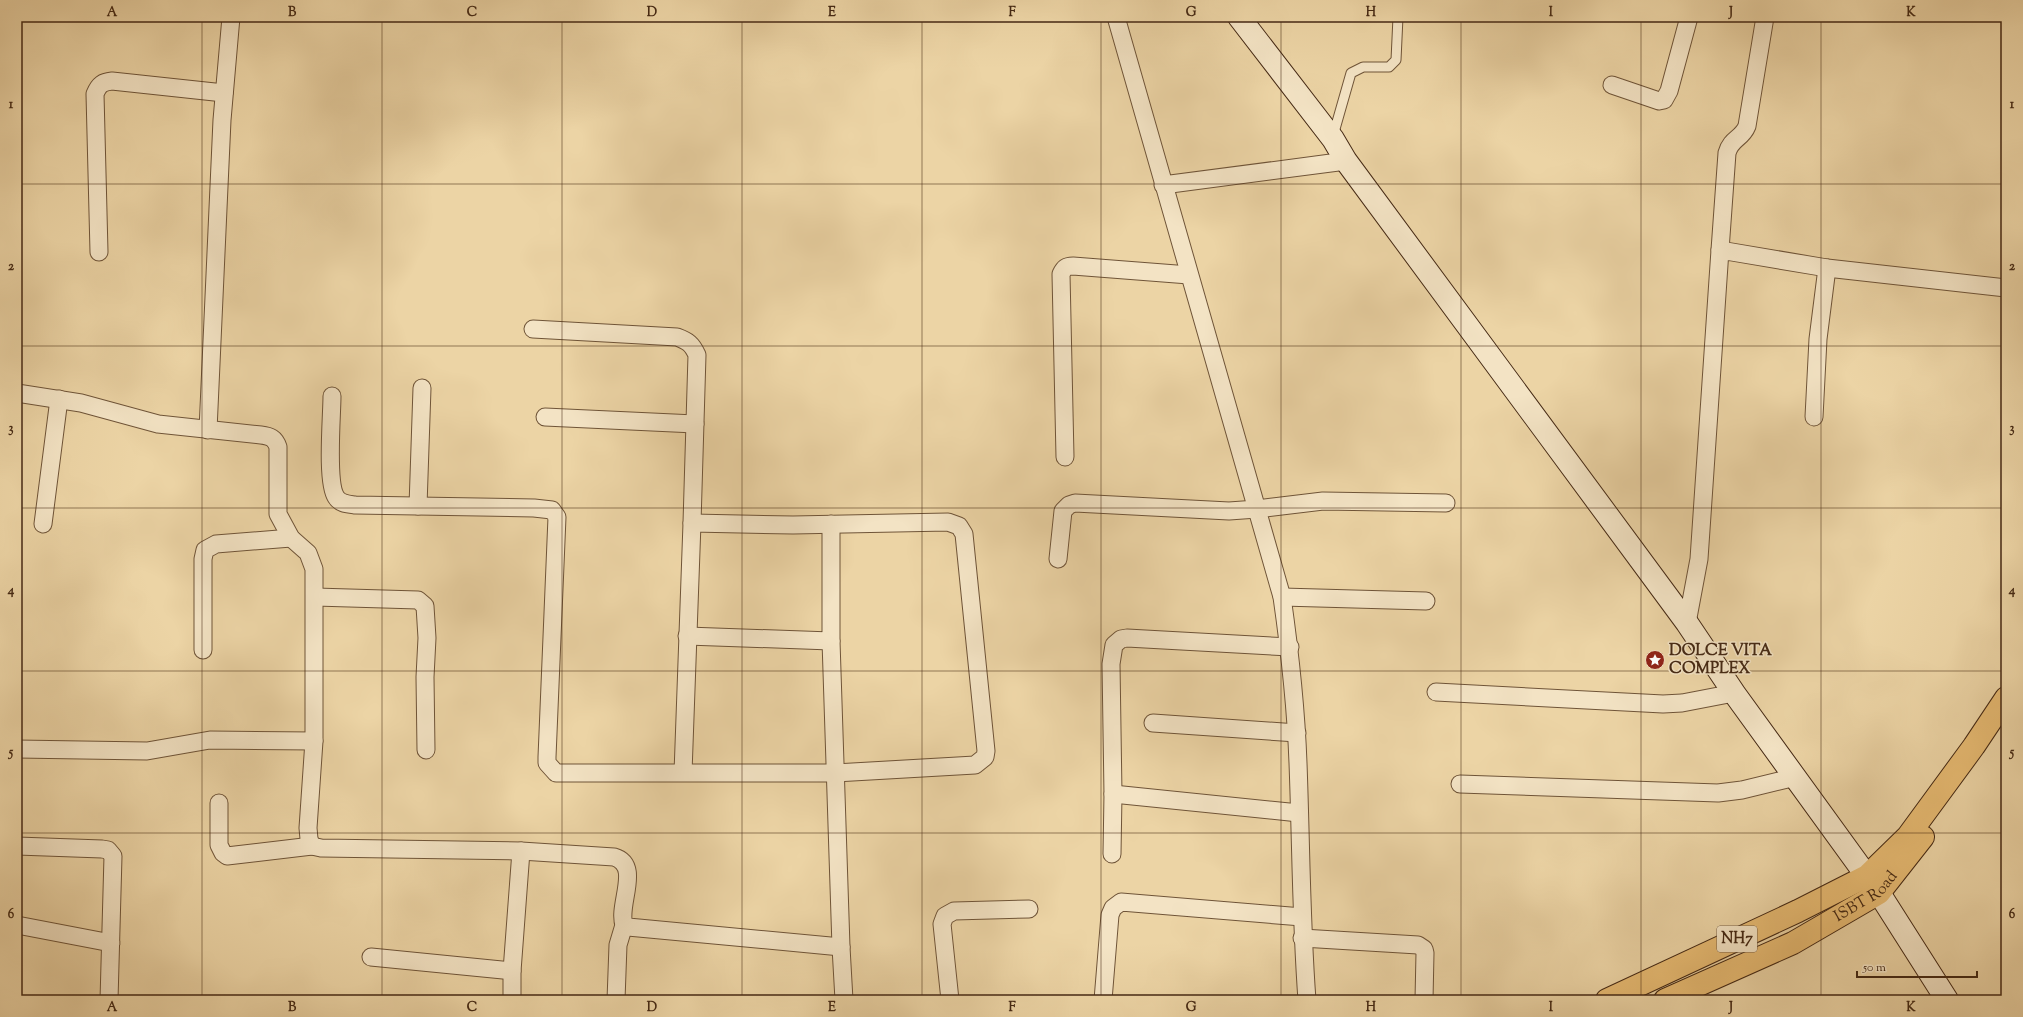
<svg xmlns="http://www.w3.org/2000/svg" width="2023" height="1017" font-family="'Sorts Mill Goudy',serif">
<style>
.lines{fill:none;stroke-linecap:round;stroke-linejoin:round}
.lane-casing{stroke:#6f5438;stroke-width:11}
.street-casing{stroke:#6f5438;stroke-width:19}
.secondary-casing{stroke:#452914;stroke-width:24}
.highway-casing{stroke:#452914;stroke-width:24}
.lane{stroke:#f3e3c4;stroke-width:9}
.street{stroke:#f3e3c4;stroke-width:17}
.secondary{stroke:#f3e3c4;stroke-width:22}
.highway{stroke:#e6ba72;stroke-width:22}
.grid{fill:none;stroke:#452914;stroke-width:1;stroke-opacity:0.55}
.labels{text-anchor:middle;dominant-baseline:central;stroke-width:3;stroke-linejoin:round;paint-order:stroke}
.shield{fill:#f3e3c4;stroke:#796149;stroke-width:1}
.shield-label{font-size:15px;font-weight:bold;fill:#452914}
.poi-label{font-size:16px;font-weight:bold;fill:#452914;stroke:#f3e3c4;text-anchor:start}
.street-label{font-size:16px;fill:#452914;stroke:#f3e3c4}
.neatline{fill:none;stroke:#452914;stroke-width:1.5}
.grid-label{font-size:13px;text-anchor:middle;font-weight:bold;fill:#452914}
</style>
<rect width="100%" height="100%" fill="#ecd4a5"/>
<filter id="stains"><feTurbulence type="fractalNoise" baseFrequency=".005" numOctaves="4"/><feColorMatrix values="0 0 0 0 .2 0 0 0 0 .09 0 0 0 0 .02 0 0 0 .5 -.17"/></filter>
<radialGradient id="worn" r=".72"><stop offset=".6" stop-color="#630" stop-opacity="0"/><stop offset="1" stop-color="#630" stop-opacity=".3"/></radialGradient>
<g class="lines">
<defs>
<polyline id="lane" points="1333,136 1351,73 1363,67 1389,67 1396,60 1398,17"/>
<g id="street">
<path d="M1116 17 1282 597C1290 653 1296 708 1298 763 1301 842 1301 921 1307 1000"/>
<polyline points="1612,85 1659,101 1664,100 1669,91 1689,17"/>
<polyline points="1163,185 1346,161"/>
<path d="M1720 250 1727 153C1731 138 1742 139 1747 126L1765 17"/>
<path d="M99 252 95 94C99 84 103 82 112 81L224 93"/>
<path d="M533 329 677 337C688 341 692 344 697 355L692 523"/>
<path d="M17 393 81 403 158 424 261 435C270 436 275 438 278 447V514L291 538 308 553 314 569V741L308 828 309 839 312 846 321 848 521 851 614 857C642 865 617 905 624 925L628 927 841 947"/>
<path d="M332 396C332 416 326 482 336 497 340 504 348 504 355 505L534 508 552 510 557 517 547 757V763L556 773H683L692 523 793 525 948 522 959 526 964 534 986 751 985 757 975 765 835 773H683"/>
<polyline points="545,417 695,424"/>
<polyline points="1814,417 1818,339 1827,268"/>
<polyline points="208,430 222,120 231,17"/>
<path d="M1065 457 1061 274C1064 268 1066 266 1073 266L1189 275"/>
<polyline points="418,506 422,388"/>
<polyline points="43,524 59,399"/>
<polyline points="1058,559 1063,511 1069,505 1075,503 1229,511 1257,509 1323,501 1446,503"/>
<polyline points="315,597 418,600 425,606 427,638 425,677 426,750"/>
<polyline points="1282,597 1426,601"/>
<polyline points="1687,623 1699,559 1720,250 1827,268 2006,288"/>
<polyline points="687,636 831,641 831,524"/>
<polyline points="831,641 841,947 844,1000"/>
<polyline points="203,650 203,559 205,550 216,544 291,538"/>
<polyline points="1436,692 1663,704 1682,703 1734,693"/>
<polyline points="1153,723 1297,733"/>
<polyline points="17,749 147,751 210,740 314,741"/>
<polyline points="1460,784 1718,793 1742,790 1796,777"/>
<polyline points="1113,794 1299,813"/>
<polyline points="219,803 219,845 223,853 227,856 312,846"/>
<polyline points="17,846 102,849 108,850 113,856 109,1000"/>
<polyline points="1112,854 1113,794 1111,664 1114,645 1121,639 1127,638 1290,647"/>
<polyline points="17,925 111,943"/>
<polyline points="1302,938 1418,945 1424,949 1425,953 1424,1000"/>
<polyline points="371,957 512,971"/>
<polyline points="512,1000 512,971 521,851"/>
<polyline points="616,1000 618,945 624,925"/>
<polyline points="950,1000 942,924 945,916 954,911 1029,909"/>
<polyline points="1103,1000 1110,915 1113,908 1121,902 1302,917"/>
</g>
<polyline id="secondary" points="1239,17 1333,139 1346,161 1687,623 1734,693 1879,893 1947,1000"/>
<g id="highway">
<polyline points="1607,1000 1798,911 1867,876 1908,836 1974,746 2006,698"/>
<path id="s1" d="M1665 1000 1793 943 1879 893 1923 837"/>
</g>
</defs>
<use href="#lane" class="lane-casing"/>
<use href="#street" class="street-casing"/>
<use href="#secondary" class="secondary-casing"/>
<use href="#highway" class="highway-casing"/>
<use href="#lane" class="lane"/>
<use href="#street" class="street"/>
<use href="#secondary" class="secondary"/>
<use href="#highway" class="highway"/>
</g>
<path class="grid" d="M202 17V1000M382 17V1000M562 17V1000M742 17V1000M922 17V1000M1101 17V1000M1281 17V1000M1461 17V1000M1641 17V1000M1821 17V1000M17 184H2006M17 346H2006M17 508H2006M17 671H2006M17 833H2006"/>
<defs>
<symbol id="sight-disc" viewBox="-11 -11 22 22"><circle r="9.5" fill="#8f2418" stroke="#f3e3c4"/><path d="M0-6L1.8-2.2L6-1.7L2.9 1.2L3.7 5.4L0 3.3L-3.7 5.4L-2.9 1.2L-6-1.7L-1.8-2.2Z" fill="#fff"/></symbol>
</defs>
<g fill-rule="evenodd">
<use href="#sight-disc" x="1644" y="649" width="22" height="22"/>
</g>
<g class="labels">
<rect class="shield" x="1717" y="926" width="40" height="26" rx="3"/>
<g class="shield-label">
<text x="1737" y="939">NH7</text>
</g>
<g class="poi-label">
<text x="1669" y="651">DOLCE VITA<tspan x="1669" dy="18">COMPLEX</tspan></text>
</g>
<g class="street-label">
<text stroke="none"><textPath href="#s1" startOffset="227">ISBT Road</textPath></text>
</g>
</g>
<rect width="2023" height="1017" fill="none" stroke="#ecd4a5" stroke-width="44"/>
<path d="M1857 971v6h120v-6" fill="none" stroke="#452914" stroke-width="2"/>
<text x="1863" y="971" font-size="12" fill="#452914" stroke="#f3e3c4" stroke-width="3" paint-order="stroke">50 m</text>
<rect x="22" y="22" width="1979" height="973" class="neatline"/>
<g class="grid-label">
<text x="112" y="16">A</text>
<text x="292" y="16">B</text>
<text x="472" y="16">C</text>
<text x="652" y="16">D</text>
<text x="832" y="16">E</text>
<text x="1012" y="16">F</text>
<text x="1191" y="16">G</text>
<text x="1371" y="16">H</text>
<text x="1551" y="16">I</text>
<text x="1731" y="16">J</text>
<text x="1911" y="16">K</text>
<text x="11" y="108">1</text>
<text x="2012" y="108">1</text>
<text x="11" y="270">2</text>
<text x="2012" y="270">2</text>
<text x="11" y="432">3</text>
<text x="2012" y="432">3</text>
<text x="11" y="594">4</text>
<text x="2012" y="594">4</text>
<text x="11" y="756">5</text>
<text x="2012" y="756">5</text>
<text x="11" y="918">6</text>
<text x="2012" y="918">6</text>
<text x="112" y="1011">A</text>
<text x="292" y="1011">B</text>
<text x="472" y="1011">C</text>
<text x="652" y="1011">D</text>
<text x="832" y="1011">E</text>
<text x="1012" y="1011">F</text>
<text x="1191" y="1011">G</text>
<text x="1371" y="1011">H</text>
<text x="1551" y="1011">I</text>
<text x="1731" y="1011">J</text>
<text x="1911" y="1011">K</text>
</g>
<rect width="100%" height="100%" filter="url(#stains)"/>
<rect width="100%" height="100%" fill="url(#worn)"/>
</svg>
